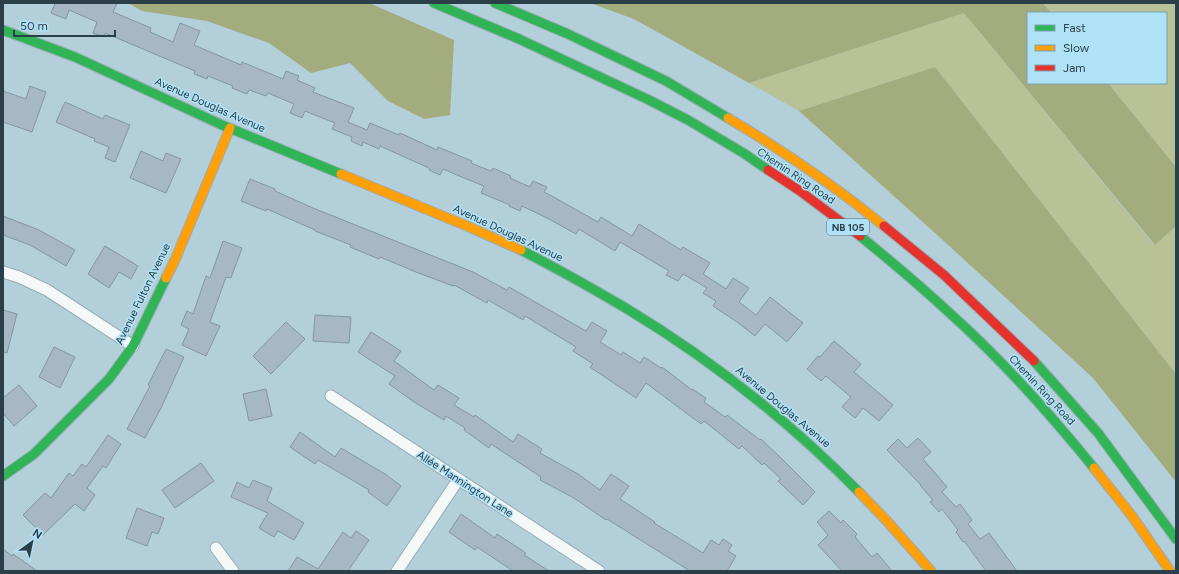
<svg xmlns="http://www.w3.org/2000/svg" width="1179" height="574" font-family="Figtree,sans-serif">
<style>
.green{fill:#b8c296}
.forest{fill:#a2ac7c}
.building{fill:#a5b8c3;stroke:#8497a1}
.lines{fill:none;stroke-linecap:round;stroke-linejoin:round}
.street-casing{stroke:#97adb5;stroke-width:13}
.fast-casing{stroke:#97adb5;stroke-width:11}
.slow-casing{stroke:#97adb5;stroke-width:11}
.jam-casing{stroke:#97adb5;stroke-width:11}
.street{stroke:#f4f8f9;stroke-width:11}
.fast{stroke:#30b455;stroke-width:9}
.slow{stroke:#ff9f0a;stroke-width:9}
.jam{stroke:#e5322d;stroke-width:9}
.labels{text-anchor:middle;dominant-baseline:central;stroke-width:3;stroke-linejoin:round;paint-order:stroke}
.shield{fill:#b0e2f7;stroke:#53707c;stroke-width:1}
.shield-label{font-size:10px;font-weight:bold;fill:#2b3f48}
.street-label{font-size:11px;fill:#2b3f48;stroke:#b0e2f7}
</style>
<rect width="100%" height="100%" fill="#b3cfda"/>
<g class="green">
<polygon points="1043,3 1176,3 1176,167 1108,83 1166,83 1166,13 1051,13"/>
<polygon points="964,13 1154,245 1176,226 1176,374 935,67 799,111 749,83"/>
</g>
<g class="forest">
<polygon points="128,3 369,3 454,40 450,115 424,119 388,101 350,63 311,73 269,43 207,21 142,11"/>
<polygon points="590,3 1043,3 1051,13 1028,13 1028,83 1108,83 1176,167 1176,226 1155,245 964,13 749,83 634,19"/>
<polygon points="935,67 1176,374 1176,482 1093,378 945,242 799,111"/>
</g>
<g class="building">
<polygon points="52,3 117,3 113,12 151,28 150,32 173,42 180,23 200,31 194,45 241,65 242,62 283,79 286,71 299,76 297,80 315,88 313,92 354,108 348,122 367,130 370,123 399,135 400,133 437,150 438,147 472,161 471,163 491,171 493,168 511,176 510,178 530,187 533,181 547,187 544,192 550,195 598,222 601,217 632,236 639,224 681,250 683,247 710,263 703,274 726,289 733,278 749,288 739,302 756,315 770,297 803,323 787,342 765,324 755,336 737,322 713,306 716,301 703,293 707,288 683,274 678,281 666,275 669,271 620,242 615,251 579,229 576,234 549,219 522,206 520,211 509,206 510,205 481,193 484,186 464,178 443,169 440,175 429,170 429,168 380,146 379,149 363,142 362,146 351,141 352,137 332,129 335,123 305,111 302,118 290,113 294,104 268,93 266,96 249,90 247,94 232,88 233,86 208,76 207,79 194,74 195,71 105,33 104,37 93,33 97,22 69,10 66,19 51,13 55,4"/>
<polygon points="30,86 46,92 32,132 3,122 3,91 26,99"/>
<polygon points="65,102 103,119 105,115 130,125 115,162 105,158 109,147 94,141 95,139 56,122"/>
<polygon points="141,151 163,161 166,153 181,159 166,193 130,178"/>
<polygon points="250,179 275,189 275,191 313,208 473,272 507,290 509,287 586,331 592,322 607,331 600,342 621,355 623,352 640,363 644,357 661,368 662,367 692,390 692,389 706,398 704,402 725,417 727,415 760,440 761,439 783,460 815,492 803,505 778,481 781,479 764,463 762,465 742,446 739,449 704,421 701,424 646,383 636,398 590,367 593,364 573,351 576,347 525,316 523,320 488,300 487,303 454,285 453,286 416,272 380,257 379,259 350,247 351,245 315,231 315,230 267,209 266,211 241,201"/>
<polygon points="3,216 39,230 75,250 66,266 30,245 3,235"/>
<polygon points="223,241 242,248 231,278 226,277 210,322 220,326 206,356 182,345 189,329 181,325 187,311 193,314 206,276 210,278"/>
<polygon points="105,246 138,266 131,279 119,272 109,288 88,274"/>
<polygon points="3,310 17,314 7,353 3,352"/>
<polygon points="315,315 351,317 349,343 313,341"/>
<polygon points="286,322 305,339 271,374 253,356"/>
<polygon points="371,332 401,351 394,361 434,390 438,385 459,398 454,405 474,417 475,415 513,442 518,434 542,449 540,453 578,474 600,490 611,474 629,486 620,499 655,522 654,523 703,553 711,540 719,545 723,539 732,545 728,551 736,556 727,571 690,571 607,519 606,520 574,498 540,480 541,477 491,444 489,448 464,430 465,428 446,416 444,420 414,402 389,384 395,376 358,352"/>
<polygon points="834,341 861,364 854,372 893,405 879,421 863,408 855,418 842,407 851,397 826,376 821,381 807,369 818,356 820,357"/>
<polygon points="54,347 75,357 60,388 39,377"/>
<polygon points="166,349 184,357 162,406 145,438 127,429 150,386 148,385"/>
<polygon points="19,385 37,406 14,426 3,413 3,398"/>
<polygon points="266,389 272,416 249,421 243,394"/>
<polygon points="300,432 335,457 341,448 385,474 401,486 387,506 368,492 369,490 318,460 315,464 290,447"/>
<polygon points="108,435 121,444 106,468 103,466 87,488 95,495 84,511 75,504 43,535 23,515 45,493 51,498 69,473 73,476 82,464 86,467"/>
<polygon points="918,438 931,452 923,459 947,487 942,492 956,507 960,504 972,520 968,524 980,539 989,533 1017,571 986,571 964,541 963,542 956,532 958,530 942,509 939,512 930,502 933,500 920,485 921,485 887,450 898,439 907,448"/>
<polygon points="201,463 214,481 175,508 162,490"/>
<polygon points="253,480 272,488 267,501 304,523 294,540 278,531 274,537 259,528 268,513 231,497 237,482 249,488"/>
<polygon points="137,508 164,518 158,534 152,532 147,546 126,538"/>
<polygon points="829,511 841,523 843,520 857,534 855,537 872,557 877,553 892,571 842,571 818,545 828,535 817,522"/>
<polygon points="461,514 495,538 497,534 526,553 524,555 549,571 513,571 477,547 475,550 449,532"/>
<polygon points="356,531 369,540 348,571 288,571 297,557 318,569 343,532 351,538"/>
<polygon points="3,549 12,556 13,554 37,571 3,571"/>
</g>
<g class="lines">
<defs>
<g id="street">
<polyline points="3,272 19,277 47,290 133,346"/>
<polyline points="331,396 599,571"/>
<polyline points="216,548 233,571"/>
<polyline points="397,571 458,480"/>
</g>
<g id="fast">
<polyline points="434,3 519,39 647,99 688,120 745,154 768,170"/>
<polyline points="495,3 568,34 666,81 728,118"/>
<polyline points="3,30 75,57 222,125 341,174"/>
<path d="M860 236C892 262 924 289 954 317 1005 363 1051 415 1094 468"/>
<path d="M521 250C556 268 590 287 624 307 709 358 789 421 859 492"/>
<polyline points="1034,361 1098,433 1176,539"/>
<polyline points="3,476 34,454 109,379 133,346 166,278"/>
</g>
<g id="slow">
<path d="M728 118C782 150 835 186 884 226"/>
<polyline points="341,174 467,226 521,250"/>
<polyline points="166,278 175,260 230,128"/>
<polyline points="1094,468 1132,516 1170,571"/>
<polyline points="859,492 886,520 931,571"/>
</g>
<g id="jam">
<polyline points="768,170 800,191 860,236"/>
<polyline points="884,226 944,275 1034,361"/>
</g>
</defs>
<use href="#street" class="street-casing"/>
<use href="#fast" class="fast-casing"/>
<use href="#slow" class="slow-casing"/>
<use href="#jam" class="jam-casing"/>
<use href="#street" class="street"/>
<use href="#fast" class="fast"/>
<use href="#slow" class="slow"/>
<use href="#jam" class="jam"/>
</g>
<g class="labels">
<rect class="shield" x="827" y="219" width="42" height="16" rx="3"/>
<g class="shield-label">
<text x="848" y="227">NB 105</text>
</g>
<g class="street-label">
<text transform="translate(210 105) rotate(24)">Avenue Douglas Avenue</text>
<text transform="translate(796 176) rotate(34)">Chemin Ring Road</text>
<text transform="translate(508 233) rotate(25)">Avenue Douglas Avenue</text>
<text transform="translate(143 294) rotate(-64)">Avenue Fulton Avenue</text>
<text transform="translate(1042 390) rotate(47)">Chemin Ring Road</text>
<text transform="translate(783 407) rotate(40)">Avenue Douglas Avenue</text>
<text transform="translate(465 484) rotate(33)">Allée Mannington Lane</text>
</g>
</g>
<rect width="1179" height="574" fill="none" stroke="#2b3f48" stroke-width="8"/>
<rect x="1027" y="12" width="140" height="72" fill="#b0e2f7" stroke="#7ba1b1"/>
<rect x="1035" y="25" width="20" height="6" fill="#30b455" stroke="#7ba1b1"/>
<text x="1063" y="32" font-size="12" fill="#2b3f48">Fast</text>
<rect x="1035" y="45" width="20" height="6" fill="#ff9f0a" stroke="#7ba1b1"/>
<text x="1063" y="52" font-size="12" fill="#2b3f48">Slow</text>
<rect x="1035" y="65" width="20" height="6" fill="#e5322d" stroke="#7ba1b1"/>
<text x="1063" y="72" font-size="12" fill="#2b3f48">Jam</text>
<g transform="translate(32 542) rotate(33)" stroke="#b0e2f7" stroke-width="3" paint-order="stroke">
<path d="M0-3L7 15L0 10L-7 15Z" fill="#2b3f48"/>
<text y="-6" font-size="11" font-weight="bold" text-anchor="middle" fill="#2b3f48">N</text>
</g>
<path d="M14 30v6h101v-6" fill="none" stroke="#2b3f48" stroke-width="2"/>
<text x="20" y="30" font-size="12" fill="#2b3f48" stroke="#b0e2f7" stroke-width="3" paint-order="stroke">50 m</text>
</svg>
